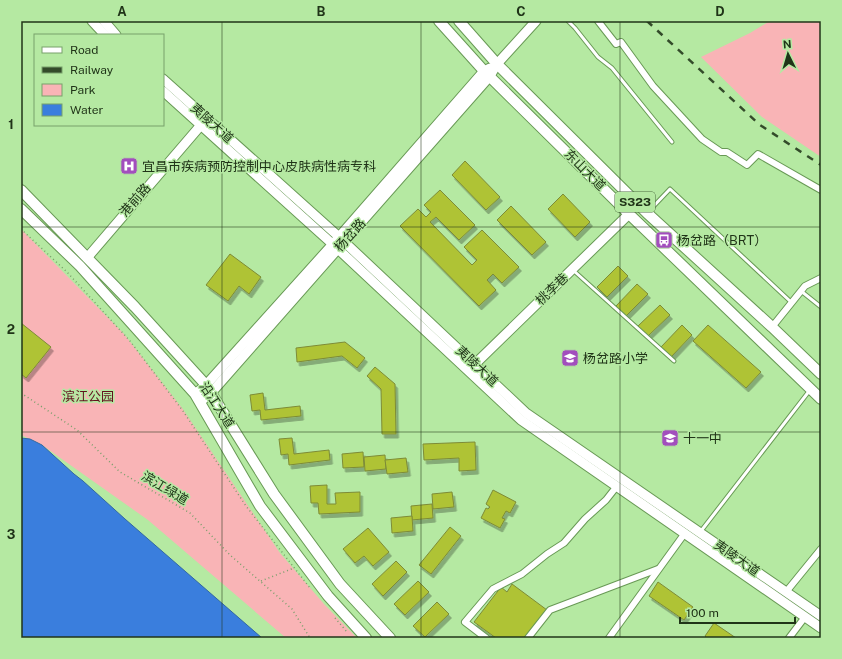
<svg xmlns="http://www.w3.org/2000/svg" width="842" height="659" font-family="'Public Sans','Noto Sans SC',sans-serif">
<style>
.green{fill:#f9b4b6}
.water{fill:#3a7edd;stroke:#3268a2}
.building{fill:#afc336;stroke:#7d8b37;filter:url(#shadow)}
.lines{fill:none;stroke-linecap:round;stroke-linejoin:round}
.lane-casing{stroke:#689955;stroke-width:5}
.street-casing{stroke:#689955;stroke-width:8}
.secondary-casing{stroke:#689955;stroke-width:11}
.primary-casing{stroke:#689955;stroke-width:12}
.path{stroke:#789f6a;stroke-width:1.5;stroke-dasharray:1 3;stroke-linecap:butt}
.lane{stroke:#fff;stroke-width:3}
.street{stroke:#fff;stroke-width:6}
.secondary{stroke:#fff;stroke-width:9}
.primary{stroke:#fff;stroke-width:10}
.rail{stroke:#334b2a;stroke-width:2.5;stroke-dasharray:7 7;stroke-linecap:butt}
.grid{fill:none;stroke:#203418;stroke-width:1;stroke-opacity:0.55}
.labels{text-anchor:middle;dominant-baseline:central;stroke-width:3;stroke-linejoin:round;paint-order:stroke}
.shield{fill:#b5e9a2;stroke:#4d6a41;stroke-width:1}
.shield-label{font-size:12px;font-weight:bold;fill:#203418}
.street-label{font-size:13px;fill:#203418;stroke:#b5e9a2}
.poi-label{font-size:13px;fill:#203418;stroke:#b5e9a2;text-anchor:start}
.park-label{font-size:13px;fill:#63101e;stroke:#b5e9a2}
.neatline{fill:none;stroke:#203418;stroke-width:1.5}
.grid-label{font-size:13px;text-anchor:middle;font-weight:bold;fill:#203418}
</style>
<defs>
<filter id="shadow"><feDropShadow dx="2.5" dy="4" stdDeviation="0" flood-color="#0004"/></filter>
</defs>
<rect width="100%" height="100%" fill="#b5e9a2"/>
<g class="green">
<polygon points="770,21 821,21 821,157 762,117 701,57 750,33"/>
<polygon points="21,229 124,334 182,408 280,553 324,604 357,638 286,638 148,520 42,445 21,435"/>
</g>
<polygon class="water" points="21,438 30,439 42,445 74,474 83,481 125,519 262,638 21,638"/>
<g class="building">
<polygon points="465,161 500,197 486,210 452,175"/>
<polygon points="440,190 475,225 459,240 436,217 430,222 472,265 477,260 464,247 482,230 519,267 502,283 493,274 487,280 496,290 479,306 400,226 418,209 426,217 431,212 424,205"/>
<polygon points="563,194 590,222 575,237 548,209"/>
<polygon points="511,206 546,242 532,255 497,220"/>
<polygon points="230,254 261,277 249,294 239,286 228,301 206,285"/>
<polygon points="618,266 628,276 607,297 597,287"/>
<polygon points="637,284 648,294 626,316 616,306"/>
<polygon points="660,305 670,315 648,336 638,326"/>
<polygon points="21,323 51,347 26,378 21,374"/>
<polygon points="682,325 692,335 671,357 661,347"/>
<polygon points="708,325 761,372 746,388 693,341"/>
<polygon points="345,342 365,358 357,368 342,356 297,362 296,348"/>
<polygon points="375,367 395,384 396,434 382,434 381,389 367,376"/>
<polygon points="263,393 265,410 300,406 301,416 261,420 260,410 252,411 250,395"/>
<polygon points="292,438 294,454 329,450 330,460 289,465 288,454 281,455 279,439"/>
<polygon points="475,442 476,470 459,471 459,458 424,460 423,444"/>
<polygon points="363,452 364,467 343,468 342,454"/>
<polygon points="385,455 386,469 365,471 364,457"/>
<polygon points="406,458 408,472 387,474 385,460"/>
<polygon points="327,485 327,504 336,504 335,493 360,492 360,512 319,514 318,503 311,503 310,486"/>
<polygon points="493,490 516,502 510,513 506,511 502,518 505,519 500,528 481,518 486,508 488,509 490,507 486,504"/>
<polygon points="452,492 454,507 433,509 432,494"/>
<polygon points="432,504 433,518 412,520 411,506"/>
<polygon points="412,516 413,531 392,533 391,518"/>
<polygon points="450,527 461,536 431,574 419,565"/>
<polygon points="368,528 389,552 373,566 364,556 355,563 343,549"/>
<polygon points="396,561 407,572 383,596 372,584"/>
<polygon points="418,581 429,592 405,615 394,604"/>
<polygon points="658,582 693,607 684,620 649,596"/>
<polygon points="512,584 547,610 526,638 496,638 474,622 501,587 507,592"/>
<polygon points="437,602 449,614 425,637 413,626"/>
<polygon points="714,623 736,638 707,638 705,636"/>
</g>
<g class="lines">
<defs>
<g id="lane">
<polyline points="568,21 575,28 598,57 612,68 672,142"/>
<polyline points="648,212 670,189 791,302"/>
<polyline points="574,271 674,361"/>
<polyline points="801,291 821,307"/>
<polyline points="701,531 810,390"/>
</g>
<g id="street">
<polyline points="598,21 616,44 621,42 653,86 702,139 721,152 727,152 747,165 758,154 821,190"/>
<polyline points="772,327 805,286 821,278"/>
<polyline points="786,592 821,549"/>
<polyline points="486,638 465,622 493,589 522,574 547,554 564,543 585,519 606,500 617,486"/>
<polyline points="528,638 550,610 658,569"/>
<polyline points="609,638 685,533"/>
<polyline points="789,638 805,617"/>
</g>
<g id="secondary">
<polyline points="92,21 105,35"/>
<polyline points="104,21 116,35"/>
<polyline points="163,79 338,236 526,413 821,616"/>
<polyline points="163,91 338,249 521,420 821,628"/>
<polyline points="87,258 201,125"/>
<polyline points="475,364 629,214"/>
<polyline points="195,394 206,385 332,245 484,71 490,68"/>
<polyline points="200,402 211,393 490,76 497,64 536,21"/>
</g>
<g id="primary">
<polyline points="439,21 484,71 629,214 821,399"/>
<polyline points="459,21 497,64 647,213 772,327 821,374"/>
<polyline points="21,190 135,307 206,385 274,494 340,584 390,638"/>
<polyline points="21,209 80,266 195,394 260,506 328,596 366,638"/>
</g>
</defs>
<use href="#lane" class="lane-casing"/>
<use href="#street" class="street-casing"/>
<use href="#secondary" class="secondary-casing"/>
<use href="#primary" class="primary-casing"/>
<g class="path">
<polyline points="21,229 67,272 130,341 183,411 246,506 310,588"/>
<polyline points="21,393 77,430 120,472 190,513 230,555 292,609 310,638"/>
<polyline points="261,581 294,568"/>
<polyline points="335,618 347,632"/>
</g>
<use href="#lane" class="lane"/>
<use href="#street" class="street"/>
<use href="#secondary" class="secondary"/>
<use href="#primary" class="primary"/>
<polyline class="rail" points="647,21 760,125 821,165"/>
</g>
<path class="grid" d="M222 21V638M421 21V638M620 21V638M21 227H821M21 432H821"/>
<defs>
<symbol id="hospital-square" viewBox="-11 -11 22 22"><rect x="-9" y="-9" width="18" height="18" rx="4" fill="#a24ebd" stroke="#b5e9a2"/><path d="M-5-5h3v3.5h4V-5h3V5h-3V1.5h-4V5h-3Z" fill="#fff"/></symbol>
<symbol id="bus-square" viewBox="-11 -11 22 22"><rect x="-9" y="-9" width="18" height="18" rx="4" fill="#a24ebd" stroke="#b5e9a2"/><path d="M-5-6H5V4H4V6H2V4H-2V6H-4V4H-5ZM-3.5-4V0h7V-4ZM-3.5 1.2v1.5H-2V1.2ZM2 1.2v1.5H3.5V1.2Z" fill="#fff"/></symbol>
<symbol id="school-square" viewBox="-11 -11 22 22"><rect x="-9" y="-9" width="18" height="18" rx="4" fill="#a24ebd" stroke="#b5e9a2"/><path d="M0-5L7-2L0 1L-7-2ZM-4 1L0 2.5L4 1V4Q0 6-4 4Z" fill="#fff"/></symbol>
</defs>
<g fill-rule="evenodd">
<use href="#hospital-square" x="119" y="156" width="20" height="20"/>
<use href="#bus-square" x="654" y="230" width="20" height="20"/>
<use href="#school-square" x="560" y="348" width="20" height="20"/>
<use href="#school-square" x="660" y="428" width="20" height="20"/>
</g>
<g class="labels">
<rect class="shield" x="615" y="192" width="40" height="20" rx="3"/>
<g class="shield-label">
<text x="635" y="202">S323</text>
</g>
<g class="street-label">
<text transform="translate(212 123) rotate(42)">夷陵大道</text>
<text transform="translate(585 170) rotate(45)">东山大道</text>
<text transform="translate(135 200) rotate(-49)">港前路</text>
<text transform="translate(350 235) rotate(-48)">杨岔路</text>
<text transform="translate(552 289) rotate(-44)">桃李巷</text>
<text transform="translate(477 366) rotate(43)">夷陵大道</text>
<text transform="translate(217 405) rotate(57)">沿江大道</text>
<text transform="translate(165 488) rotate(31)">滨江绿道</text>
<text transform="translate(737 558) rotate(35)">夷陵大道</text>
</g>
<g class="poi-label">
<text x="142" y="166">宜昌市疾病预防控制中心皮肤病性病专科</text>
<text x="677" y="240">杨岔路（BRT）</text>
<text x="583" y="358">杨岔路小学</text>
<text x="683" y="438">十一中</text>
</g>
<g class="park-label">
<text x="88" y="396">滨江公园</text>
</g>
</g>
<rect width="842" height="659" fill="none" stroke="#b5e9a2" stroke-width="44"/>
<rect x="34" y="34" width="130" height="92" fill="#b5e9a2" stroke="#79a16b"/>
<rect x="42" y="47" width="20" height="6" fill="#ffffff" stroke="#79a16b"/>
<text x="70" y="54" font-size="12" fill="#203418">Road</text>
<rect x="42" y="67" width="20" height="6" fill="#334b2a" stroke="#79a16b"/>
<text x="70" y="74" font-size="12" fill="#203418">Railway</text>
<rect x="42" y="84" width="20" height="12" fill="#f9b4b6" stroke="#79a16b"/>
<text x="70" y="94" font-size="12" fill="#203418">Park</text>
<rect x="42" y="104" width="20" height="12" fill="#3a7edd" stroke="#79a16b"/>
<text x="70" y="114" font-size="12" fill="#203418">Water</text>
<g transform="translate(788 54) rotate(355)" stroke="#b5e9a2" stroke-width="3" paint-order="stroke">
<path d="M0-3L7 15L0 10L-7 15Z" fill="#203418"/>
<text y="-6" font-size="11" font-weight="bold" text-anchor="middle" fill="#203418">N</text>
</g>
<path d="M680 617v6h115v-6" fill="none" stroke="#203418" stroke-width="2"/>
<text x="686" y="617" font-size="12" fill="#203418" stroke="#b5e9a2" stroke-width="3" paint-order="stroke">100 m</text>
<rect x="22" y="22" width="798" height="615" class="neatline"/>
<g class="grid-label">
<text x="122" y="16">A</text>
<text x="321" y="16">B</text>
<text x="521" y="16">C</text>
<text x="720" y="16">D</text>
<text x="11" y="129">1</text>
<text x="11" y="334">2</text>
<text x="11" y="539">3</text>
</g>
</svg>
